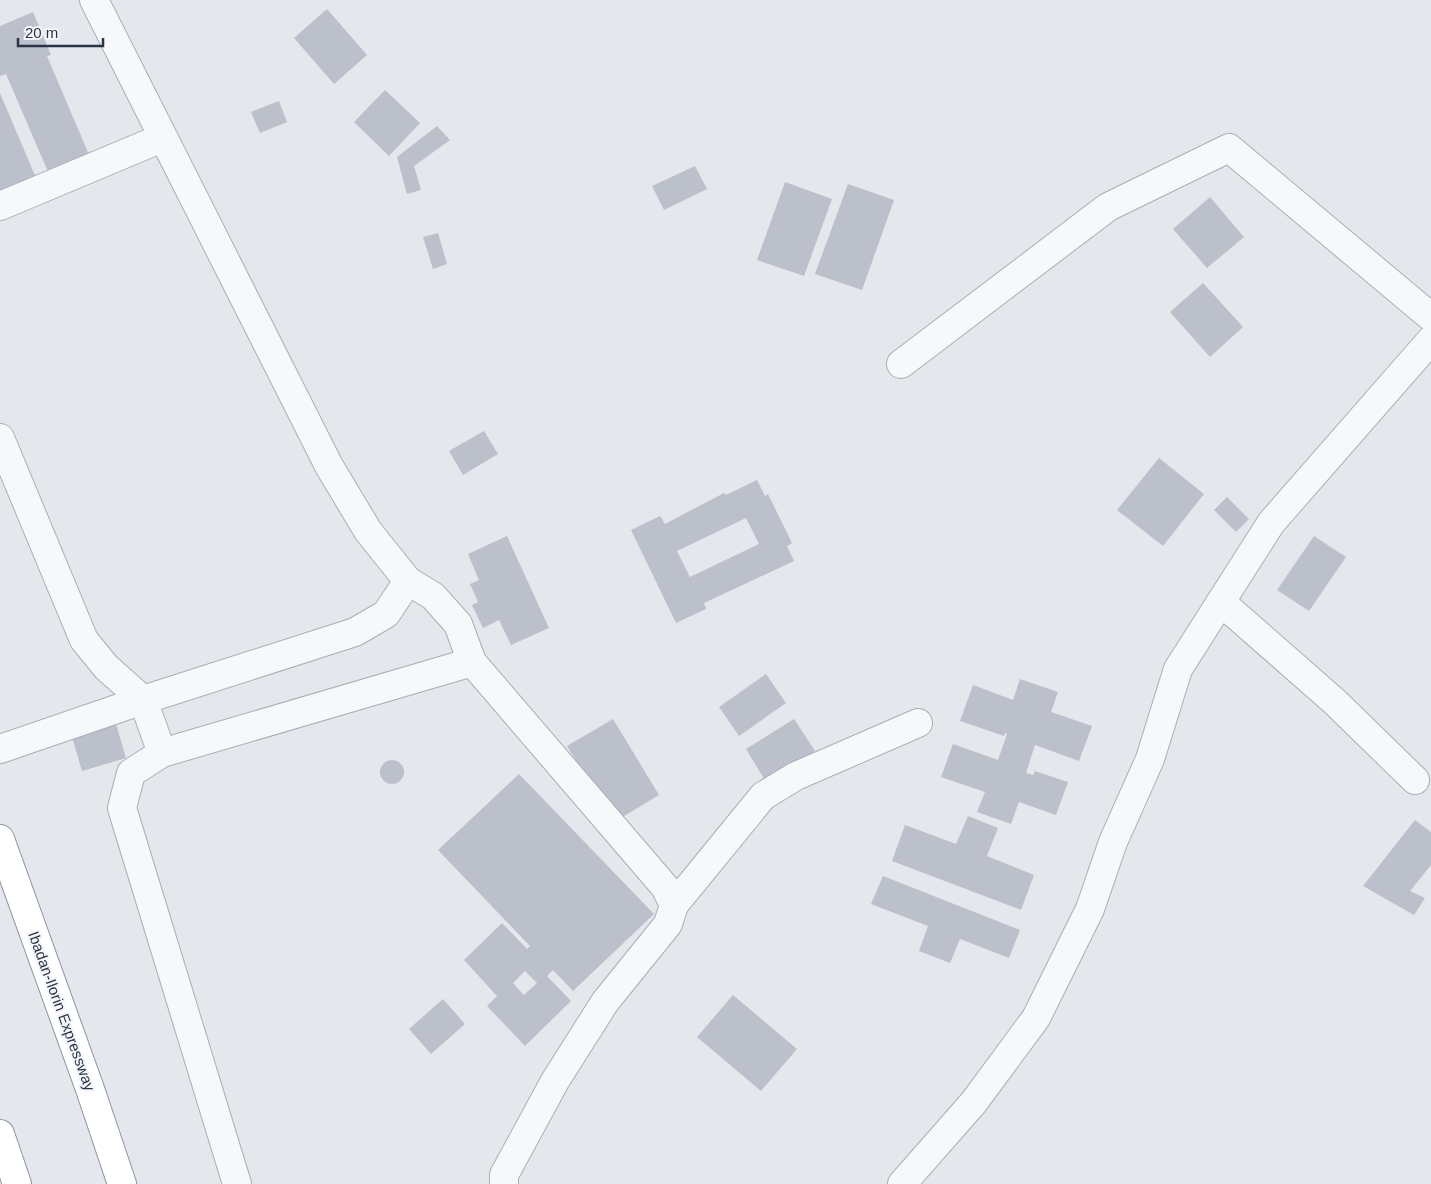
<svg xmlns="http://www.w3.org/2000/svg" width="1431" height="1184" font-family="Arial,sans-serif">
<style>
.building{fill:#bbc0ca;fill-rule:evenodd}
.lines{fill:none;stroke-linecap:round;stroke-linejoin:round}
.minor-casing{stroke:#a9aeb7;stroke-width:30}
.highway-casing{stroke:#8b94a3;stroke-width:30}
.minor{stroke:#f7f8fa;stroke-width:28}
.highway{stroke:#fff;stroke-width:28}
.labels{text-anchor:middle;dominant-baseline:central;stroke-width:4.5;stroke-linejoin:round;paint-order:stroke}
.street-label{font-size:15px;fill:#2b3445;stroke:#f4f6f9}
</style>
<rect width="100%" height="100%" fill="#e4e7ec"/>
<g class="building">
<polygon points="327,9 367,55 334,84 294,38"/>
<polygon points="33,12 51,55 47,56 90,157 49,174 6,74 0,76 0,26"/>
<polygon points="385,90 420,123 389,156 354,122"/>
<polygon points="0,93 36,178 0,193"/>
<polygon points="279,101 287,122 260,133 251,112"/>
<polygon points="437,126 450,140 414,166 421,190 407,194 397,157"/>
<polygon points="695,166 707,189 664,210 652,186"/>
<polygon points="785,182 832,199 804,276 757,260"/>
<polygon points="848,184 894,200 862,290 815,274"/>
<polygon points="1210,197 1244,237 1207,268 1173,229"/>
<polygon points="438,233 447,264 433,269 423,237"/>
<polygon points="1203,283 1243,327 1210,357 1170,312"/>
<polygon points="484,431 498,454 463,475 449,451"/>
<polygon points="1159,458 1204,494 1163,546 1117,510"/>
<path d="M757 480 765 496 768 494 792 543 787 546 794 561 704 603 706 609 676 623 631 530 660 516 665 524 724 493 726 495ZM746 518 759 544 690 577 677 551Z"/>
<polygon points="1227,497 1249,519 1236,532 1214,510"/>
<polygon points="507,536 549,628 511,645 499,620 483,628 472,605 478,602 470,584 479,580 468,554"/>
<polygon points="1314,536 1346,557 1309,611 1277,590"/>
<polygon points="766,674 786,703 739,736 719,707"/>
<polygon points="1020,679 1058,692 1051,712 1092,726 1079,761 1035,745 1026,773 1033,775 1035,771 1068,782 1056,815 1019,802 1011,824 977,812 985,792 941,777 953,744 998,760 1007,734 1005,733 1004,736 960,721 973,685 1013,700"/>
<polygon points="613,719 659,795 614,822 567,746"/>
<polygon points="794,719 815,751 766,782 746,749"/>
<polygon points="116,724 126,758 82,771 72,737"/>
<circle cx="392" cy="772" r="12"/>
<path d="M519 774 654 914 573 991 553 970 547 976 571 1001 525 1046 487 1006 497 996 464 960 502 923 527 949 530 946 438 850ZM525 971 537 983 524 995 513 983Z"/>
<polygon points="968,816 998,828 987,856 1034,875 1021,910 892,861 905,825 956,844"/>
<polygon points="1415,820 1431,832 1431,865 1410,891 1425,898 1414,915 1363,886"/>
<polygon points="883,876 1020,930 1009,958 960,939 950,963 919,951 928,926 871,904"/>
<polygon points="733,995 797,1049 761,1091 697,1037"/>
<polygon points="443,999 465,1024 431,1054 409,1029"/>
</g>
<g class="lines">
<defs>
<g id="minor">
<polyline points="94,0 329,466 368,531 408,581 433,596 458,624 472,662 665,887 674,905"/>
<polyline points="0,206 162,138"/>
<polyline points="901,364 1108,207 1229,148 1431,317"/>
<polyline points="0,438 84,640 106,667 143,700 162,753"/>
<polyline points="1221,602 1335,702 1415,780"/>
<polyline points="0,749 143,700 355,632 386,614 408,581"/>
<polyline points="237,1184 122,808 131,773 162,753 472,662"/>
<polyline points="504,1184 504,1175 555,1081 605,1002 668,924 674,905 763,796 796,776 918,723"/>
<polyline points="902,1184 974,1102 1036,1018 1090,909 1113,842 1150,759 1178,669 1271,523 1431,340"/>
</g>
<g id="highway">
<polyline points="0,839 90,1089 122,1184"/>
<polyline points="0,1134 17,1184"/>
</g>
</defs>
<use href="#minor" class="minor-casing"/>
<use href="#highway" class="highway-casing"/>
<use href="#minor" class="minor"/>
<use href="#highway" class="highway"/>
</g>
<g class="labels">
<g class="street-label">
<text transform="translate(62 1011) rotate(70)">Ibadan-Ilorin Expressway</text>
</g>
</g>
<path d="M18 38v8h85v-8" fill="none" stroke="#2b3445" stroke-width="2.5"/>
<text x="25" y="38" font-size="15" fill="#2b3445" stroke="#f4f6f9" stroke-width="4" paint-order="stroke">20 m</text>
</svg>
